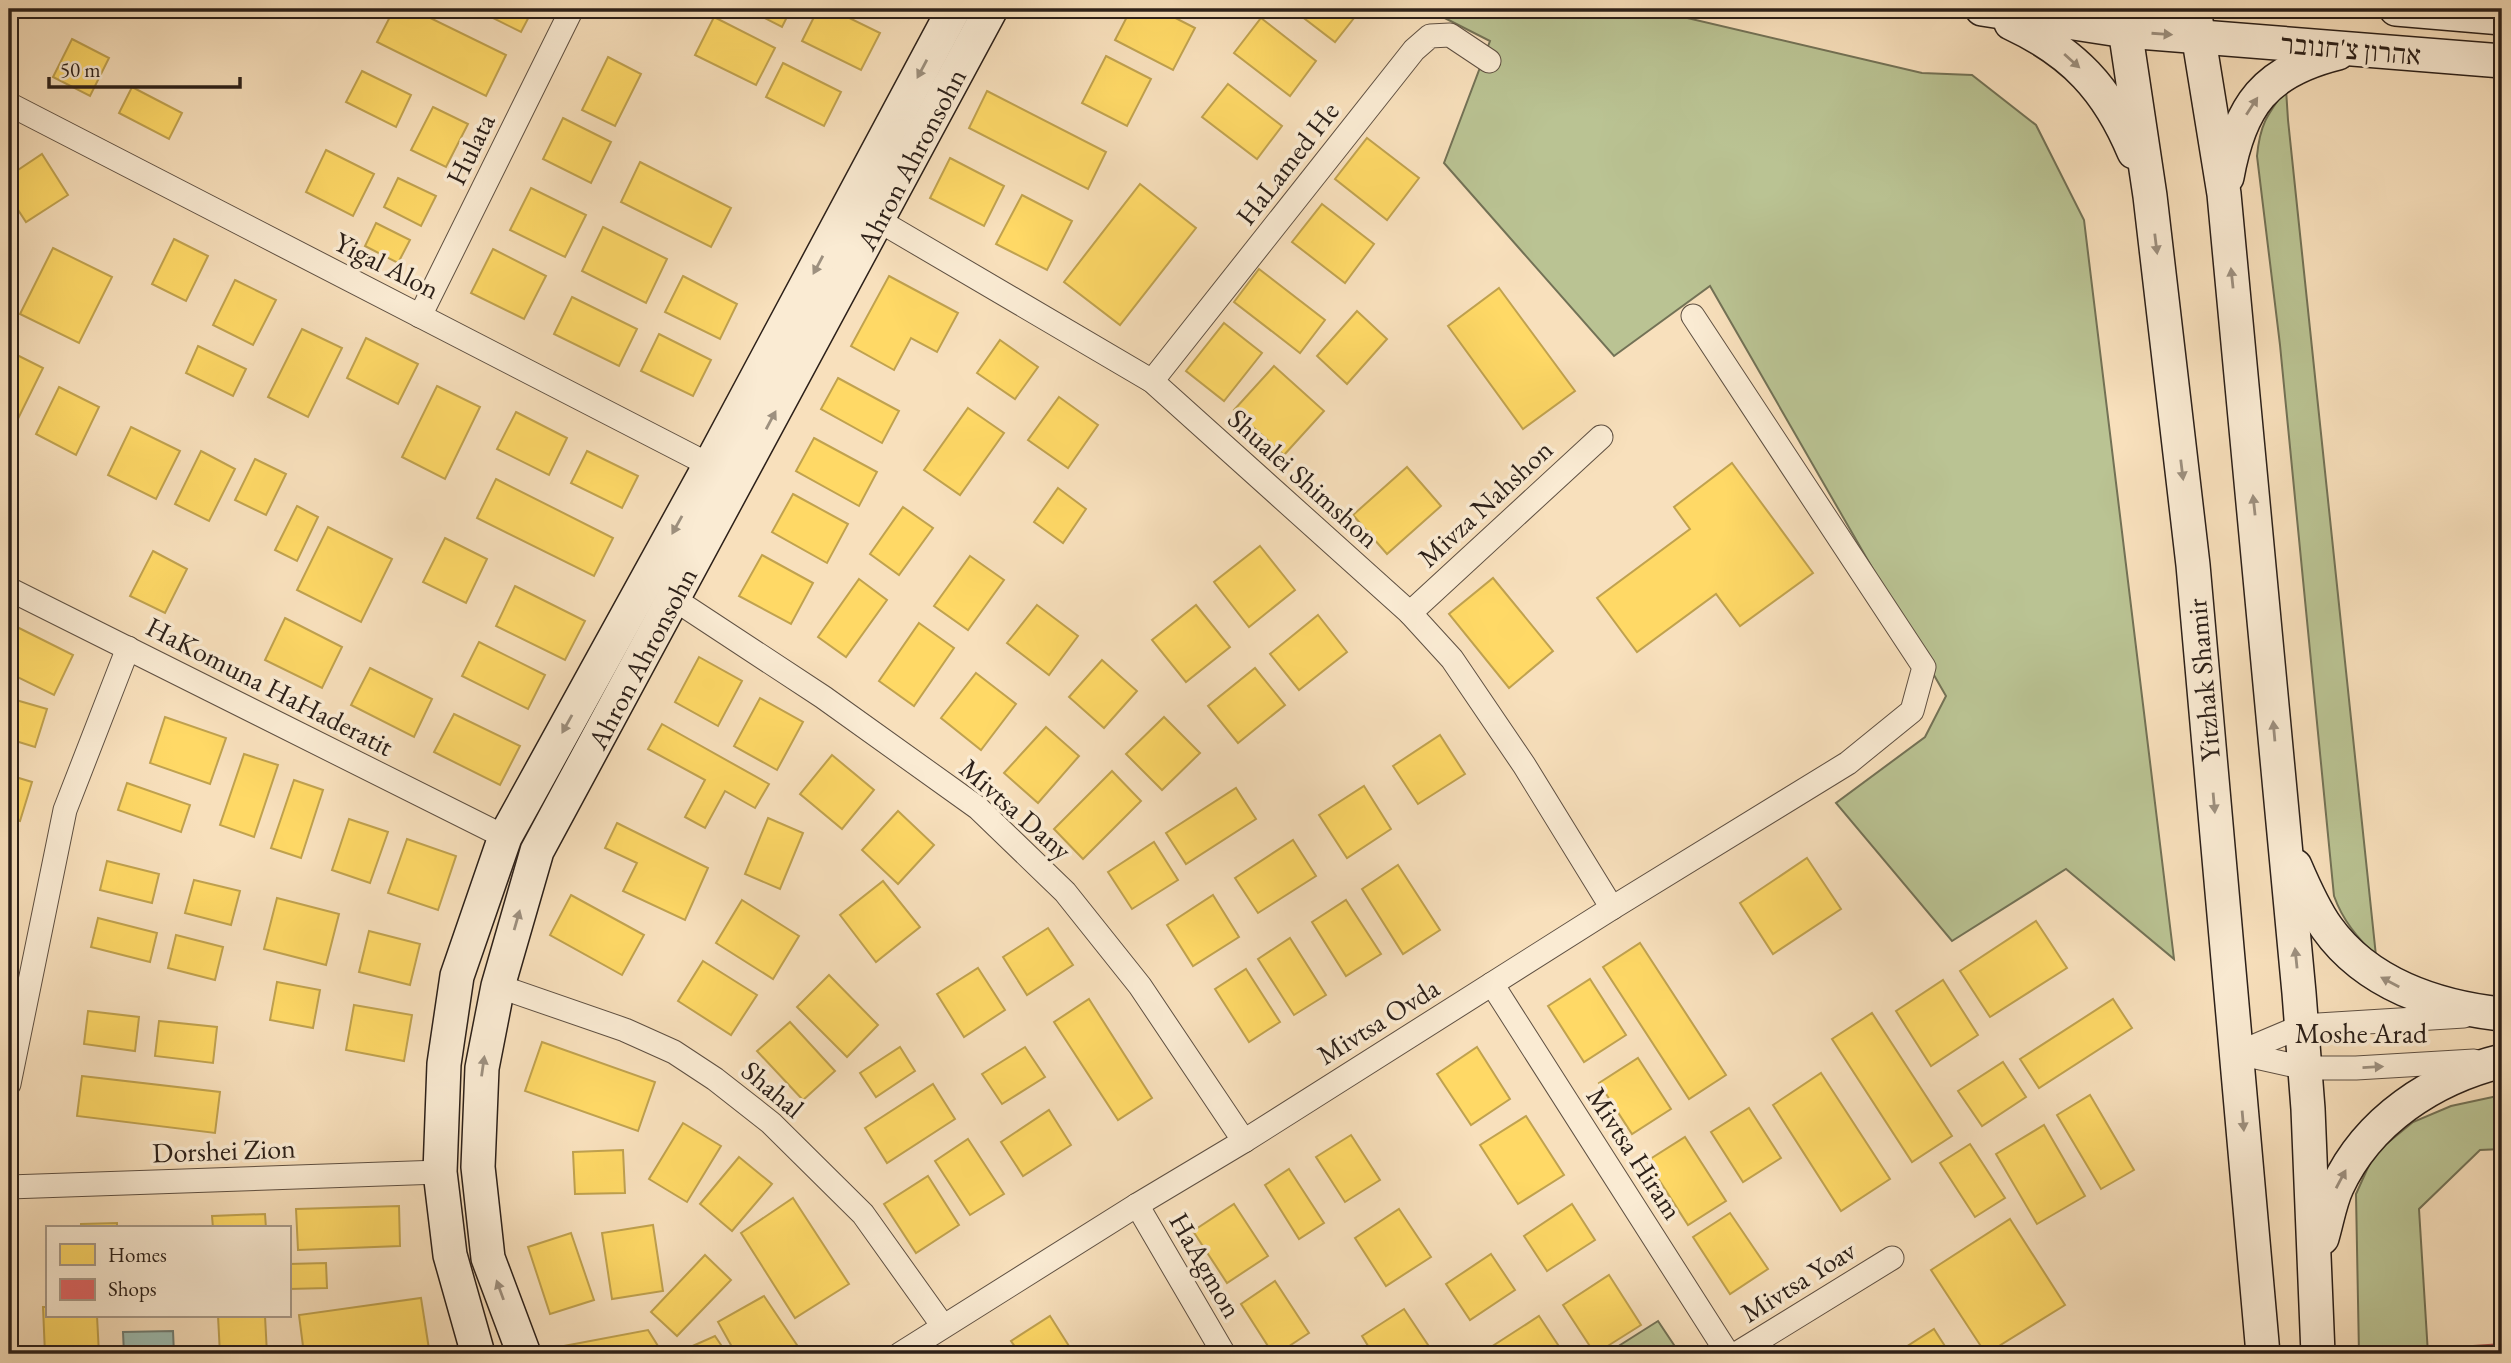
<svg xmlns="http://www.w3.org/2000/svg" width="2511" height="1363" font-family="'EB Garamond','Frank Ruhl Libre',serif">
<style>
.green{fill:#bac393;stroke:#737256;stroke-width:2}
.water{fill:#9dbdb2;stroke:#707e75;stroke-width:2}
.homes{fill:#ffd966;stroke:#c0a24f;stroke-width:2}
.shops{fill:#e06666;stroke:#aa514f;stroke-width:2}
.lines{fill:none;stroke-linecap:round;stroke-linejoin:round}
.street-casing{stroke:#5f5042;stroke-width:25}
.secondary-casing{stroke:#2c2019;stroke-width:36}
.street{stroke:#faebd3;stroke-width:23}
.secondary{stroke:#faebd3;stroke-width:33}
.oneway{fill:#9d907f}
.labels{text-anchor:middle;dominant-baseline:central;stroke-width:7;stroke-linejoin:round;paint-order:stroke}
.street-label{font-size:28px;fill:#2c2019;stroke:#faebd3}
</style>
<rect width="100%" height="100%" fill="#f8e0bc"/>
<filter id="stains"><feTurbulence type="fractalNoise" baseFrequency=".00286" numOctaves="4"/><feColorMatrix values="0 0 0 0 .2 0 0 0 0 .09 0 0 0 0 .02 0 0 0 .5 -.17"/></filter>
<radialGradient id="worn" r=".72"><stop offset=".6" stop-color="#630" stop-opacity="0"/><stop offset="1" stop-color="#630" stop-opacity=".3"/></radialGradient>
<g class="green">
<polygon points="1427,9 1649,9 1922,73 1972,75 2036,125 2084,220 2174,959 2066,869 1952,941 1836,803 1925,737 1946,696 1710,286 1614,356 1444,163 1490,41"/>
<path d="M2286 89 2288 120 2376 956C2357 937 2343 921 2334 896L2280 345 2257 156C2260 124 2267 115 2286 89Z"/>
<polygon points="2502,1095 2502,1149 2480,1150 2419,1209 2428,1354 2359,1354 2356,1194 2374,1154 2413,1122 2451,1106"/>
<polygon points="1658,1321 1680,1354 1606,1354"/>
</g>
<polygon class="water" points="173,1331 174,1354 124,1354 123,1332"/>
<g class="homes">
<polygon points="394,9 412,9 506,55 486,96 377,42"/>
<polygon points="475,9 533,9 521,32"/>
<polygon points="747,9 791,9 782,27"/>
<polygon points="818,9 831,9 880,33 861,70 802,41"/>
<polygon points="1131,9 1158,9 1195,28 1173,70 1115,40"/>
<polygon points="1292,9 1353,9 1358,13 1335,42"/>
<polygon points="714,17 775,48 756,85 695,55"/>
<polygon points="1261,18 1316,61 1290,96 1234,53"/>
<polygon points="72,39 109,58 90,96 53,77"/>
<polygon points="1106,56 1151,79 1127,126 1082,103"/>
<polygon points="608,57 641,74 615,126 582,110"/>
<polygon points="783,63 841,92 824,126 766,97"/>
<polygon points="362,71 411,95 396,127 346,102"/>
<polygon points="1228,84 1282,126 1257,159 1202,117"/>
<polygon points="132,87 182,113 169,139 119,113"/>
<polygon points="987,91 1106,152 1088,189 969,128"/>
<polygon points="433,107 468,124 446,167 411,150"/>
<polygon points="563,118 611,142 591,183 543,159"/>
<polygon points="1367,138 1419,178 1387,220 1335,179"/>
<polygon points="326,150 374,174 353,216 306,192"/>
<polygon points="42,154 68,195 26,222 9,196 9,176"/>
<polygon points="950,158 1004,186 984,226 930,198"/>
<polygon points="640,162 731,208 711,247 621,202"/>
<polygon points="398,178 436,196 421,226 384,207"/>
<polygon points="1140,184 1196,228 1120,325 1064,282"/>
<polygon points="531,188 586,215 565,257 510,230"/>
<polygon points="1022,195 1072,221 1047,270 996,244"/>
<polygon points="1322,204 1374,244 1345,283 1292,242"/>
<polygon points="376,223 410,240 398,263 365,246"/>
<polygon points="603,227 667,259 646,303 582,271"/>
<polygon points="174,239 208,256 186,301 152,284"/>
<polygon points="53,248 112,277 79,343 20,314"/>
<polygon points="493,249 546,276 524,319 471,293"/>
<polygon points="1259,269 1325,320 1300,353 1234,302"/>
<polygon points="683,276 737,304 720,339 665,312"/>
<polygon points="889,276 958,313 937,352 911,338 894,370 851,346"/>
<polygon points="235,280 276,300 253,345 213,325"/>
<polygon points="1499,288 1575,391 1523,429 1448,326"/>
<polygon points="572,297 637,329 619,366 554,334"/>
<polygon points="1357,311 1387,339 1347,384 1317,356"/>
<polygon points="1224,323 1262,353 1224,401 1186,371"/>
<polygon points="302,329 342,348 308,417 268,397"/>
<polygon points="659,334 711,360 693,396 641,371"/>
<polygon points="366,338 418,364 398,404 347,378"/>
<polygon points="1000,340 1038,367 1015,399 977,373"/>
<polygon points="198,346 246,369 233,396 186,373"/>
<polygon points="9,351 43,368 9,437"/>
<polygon points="1274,366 1324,411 1284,455 1234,410"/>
<polygon points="838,378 899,411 882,443 821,409"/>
<polygon points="437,386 480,407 445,479 402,457"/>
<polygon points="59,387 99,407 76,455 36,434"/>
<polygon points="1059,397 1098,425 1068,468 1028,440"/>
<polygon points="968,408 1004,433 960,495 924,470"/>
<polygon points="516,412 567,438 549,475 497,449"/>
<polygon points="131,427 180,451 156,499 108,475"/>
<polygon points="814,438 877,472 859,506 796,471"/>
<polygon points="201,451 235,469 209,521 175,504"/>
<polygon points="587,451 638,476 622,508 571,483"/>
<polygon points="255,459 286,474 266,515 235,500"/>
<polygon points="1732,463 1813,573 1740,626 1716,594 1637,652 1597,598 1690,529 1674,507"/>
<polygon points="1407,467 1441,506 1387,554 1353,515"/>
<polygon points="496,479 613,538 594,576 477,518"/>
<polygon points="1058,488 1086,509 1063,543 1034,522"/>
<polygon points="793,494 848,524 827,563 772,532"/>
<polygon points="297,506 318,517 297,561 275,550"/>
<polygon points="903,507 933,528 899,575 870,554"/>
<polygon points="328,527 392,559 361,622 297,590"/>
<polygon points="445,538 487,559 466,603 423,582"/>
<polygon points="1260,546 1295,590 1249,627 1214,582"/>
<polygon points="153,551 187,569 165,613 130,596"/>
<polygon points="762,555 813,583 791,624 739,596"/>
<polygon points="970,556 1004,580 968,630 934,606"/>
<polygon points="1493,578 1553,651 1509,688 1449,614"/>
<polygon points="859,579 887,600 846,657 818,637"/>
<polygon points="515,586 585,621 565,660 496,626"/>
<polygon points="1037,605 1078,636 1049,675 1007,643"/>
<polygon points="1196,605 1230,647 1186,682 1152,640"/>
<polygon points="1318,615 1347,652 1299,690 1270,654"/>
<polygon points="285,618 342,647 322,688 265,660"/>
<polygon points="9,623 73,655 54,695 9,673"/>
<polygon points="919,623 954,648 914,706 879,681"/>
<polygon points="479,642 545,675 528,709 462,676"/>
<polygon points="699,657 742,681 718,726 675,702"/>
<polygon points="1102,660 1137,691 1104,728 1069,697"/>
<polygon points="370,668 432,699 414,737 351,705"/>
<polygon points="1255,668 1285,705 1238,743 1208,706"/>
<polygon points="976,673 1016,704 981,750 941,718"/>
<polygon points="9,698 47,709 35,747 9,739"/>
<polygon points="760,698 803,722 777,770 734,746"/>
<polygon points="454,714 520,746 500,785 434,752"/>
<polygon points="165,717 226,738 210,784 150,763"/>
<polygon points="1164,717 1200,753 1162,790 1126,754"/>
<polygon points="662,724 769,784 755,808 725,791 705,828 685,817 705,780 648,749"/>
<polygon points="1046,727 1079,756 1038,803 1004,773"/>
<polygon points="1440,735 1465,774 1418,804 1393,766"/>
<polygon points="244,754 278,765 254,837 220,825"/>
<polygon points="832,755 874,790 842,829 800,794"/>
<polygon points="1112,771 1141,801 1083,859 1054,829"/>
<polygon points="9,775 32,782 20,821 9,818"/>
<polygon points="294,780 323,790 301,858 271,848"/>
<polygon points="127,783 190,805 181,832 118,810"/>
<polygon points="1364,786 1391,829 1347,858 1319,815"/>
<polygon points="1236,788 1256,819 1186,864 1166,833"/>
<polygon points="898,811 934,845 898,884 862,850"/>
<polygon points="768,818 803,833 780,889 745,874"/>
<polygon points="349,819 388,832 370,883 332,870"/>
<polygon points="617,823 708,868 685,920 623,891 637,863 605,848"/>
<polygon points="407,839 456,856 438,910 388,893"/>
<polygon points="1293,840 1316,876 1258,913 1235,878"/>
<polygon points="1154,842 1178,880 1132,909 1108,872"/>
<polygon points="1807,858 1841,909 1773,954 1740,903"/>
<polygon points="107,861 159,874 152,903 100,890"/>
<polygon points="1398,865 1440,930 1403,954 1362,889"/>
<polygon points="194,880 240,891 231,925 185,913"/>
<polygon points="883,881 920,927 876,962 840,915"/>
<polygon points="571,895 644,935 622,975 550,935"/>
<polygon points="1213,895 1239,937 1193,966 1167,925"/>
<polygon points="277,898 339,914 326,965 264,949"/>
<polygon points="742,900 799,936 773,979 716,943"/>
<polygon points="1346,900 1381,954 1346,976 1312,922"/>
<polygon points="98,918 157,933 150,962 91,947"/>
<polygon points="2036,921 2067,968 1990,1017 1960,971"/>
<polygon points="1048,928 1073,965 1027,995 1003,957"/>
<polygon points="369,931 420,944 410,985 359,972"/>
<polygon points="176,935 223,947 215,980 168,968"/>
<polygon points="1290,938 1326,995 1294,1015 1258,959"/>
<polygon points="1640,943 1726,1075 1689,1099 1603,967"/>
<polygon points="703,961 757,995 731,1035 678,1001"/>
<polygon points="978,968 1005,1010 964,1037 937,994"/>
<polygon points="1246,969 1280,1022 1249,1042 1215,989"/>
<polygon points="829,975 878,1025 847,1057 797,1007"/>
<polygon points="1590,979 1626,1035 1584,1062 1548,1006"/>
<polygon points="1943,980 1978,1035 1931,1066 1896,1011"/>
<polygon points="277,982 320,990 313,1028 270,1020"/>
<polygon points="1089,999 1152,1098 1118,1120 1054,1022"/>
<polygon points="2113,999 2132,1028 2039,1088 2020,1059"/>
<polygon points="354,1005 412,1015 404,1061 346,1050"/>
<polygon points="88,1011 139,1017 135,1051 84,1044"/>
<polygon points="1872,1013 1952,1136 1912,1162 1832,1039"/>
<polygon points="159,1021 217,1027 213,1063 155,1056"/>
<polygon points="790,1022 835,1071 803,1100 757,1051"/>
<polygon points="542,1042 655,1082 638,1131 525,1091"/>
<polygon points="900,1047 915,1071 876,1097 860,1073"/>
<polygon points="1025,1047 1045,1077 1002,1104 982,1074"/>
<polygon points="1477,1047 1510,1099 1471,1125 1437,1074"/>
<polygon points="1638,1058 1671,1109 1632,1134 1599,1083"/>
<polygon points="2003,1062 2026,1097 1982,1126 1958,1091"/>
<polygon points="1821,1073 1890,1179 1841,1211 1773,1105"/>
<polygon points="82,1076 220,1092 215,1133 77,1116"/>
<polygon points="933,1084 955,1119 887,1163 865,1128"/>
<polygon points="2090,1095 2134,1170 2101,1189 2057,1115"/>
<polygon points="1749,1108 1781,1158 1743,1182 1711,1132"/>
<polygon points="1049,1110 1071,1145 1023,1176 1001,1142"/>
<polygon points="1526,1116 1564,1175 1518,1204 1480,1145"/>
<polygon points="683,1123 721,1146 687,1202 649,1179"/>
<polygon points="2044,1125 2085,1196 2037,1224 1996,1154"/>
<polygon points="1351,1135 1380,1180 1345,1202 1316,1157"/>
<polygon points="1685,1137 1726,1201 1688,1225 1647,1161"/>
<polygon points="968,1139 1004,1194 970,1215 935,1161"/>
<polygon points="1970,1144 2005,1198 1975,1217 1940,1163"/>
<polygon points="623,1150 625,1193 575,1194 573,1152"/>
<polygon points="739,1157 772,1184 732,1231 700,1204"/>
<polygon points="1289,1169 1324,1223 1299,1239 1265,1185"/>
<polygon points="928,1176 959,1225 916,1253 884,1204"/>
<polygon points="793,1198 849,1284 795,1318 741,1233"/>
<polygon points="1234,1204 1268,1256 1227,1283 1193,1231"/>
<polygon points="1572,1204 1595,1240 1547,1271 1524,1236"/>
<polygon points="399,1206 400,1246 298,1250 296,1209"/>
<polygon points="1399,1209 1431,1257 1386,1286 1355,1238"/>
<polygon points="1730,1213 1768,1269 1730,1294 1693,1237"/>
<polygon points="265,1214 266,1228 213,1228 212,1216"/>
<polygon points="2010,1219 2065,1305 1986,1354 1931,1270"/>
<polygon points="117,1223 117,1228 81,1228 81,1224"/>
<polygon points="653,1225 663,1291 612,1299 602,1233"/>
<polygon points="571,1233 594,1300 550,1314 528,1247"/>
<polygon points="1491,1254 1515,1290 1470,1320 1446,1284"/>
<polygon points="705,1255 731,1280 677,1336 651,1312"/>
<polygon points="326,1263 327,1288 289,1289 289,1264"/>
<polygon points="1609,1275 1641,1325 1595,1354 1563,1305"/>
<polygon points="1275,1281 1309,1333 1277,1354 1273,1354 1241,1304"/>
<polygon points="764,1296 803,1354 736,1354 718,1322"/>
<polygon points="421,1298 429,1349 391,1354 304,1354 299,1315"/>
<polygon points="43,1307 47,1307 47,1316 97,1316 99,1354 45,1354"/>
<polygon points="1404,1309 1432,1351 1427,1354 1373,1354 1362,1336"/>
<polygon points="218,1316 265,1316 267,1354 220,1354"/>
<polygon points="1050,1316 1074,1354 1020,1354 1011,1341"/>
<polygon points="1539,1316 1564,1354 1496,1354 1491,1347"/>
<polygon points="1934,1329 1950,1354 1895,1354"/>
<polygon points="648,1330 663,1354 551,1354 548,1349"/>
<polygon points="715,1336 727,1354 692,1354 688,1348"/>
</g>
<polygon class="shops" points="2502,1344 2502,1354 2475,1354 2474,1346"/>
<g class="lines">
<defs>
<g id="street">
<polyline points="9,104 723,472"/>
<polyline points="866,213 1152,381 1410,613 1452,659 1524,765 1612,908"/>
<polyline points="420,316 572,9"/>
<polyline points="1152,381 1414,50 1430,36 1450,35 1489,61"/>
<polyline points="9,589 505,837"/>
<polyline points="674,599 823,697 978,808 1065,892 1140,986 1244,1141"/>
<polyline points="1410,613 1601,437"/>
<polyline points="1492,984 1728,1354"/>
<polyline points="498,986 625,1030 674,1052 715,1079 771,1123 863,1214 943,1326"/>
<polyline points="2238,1053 2302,1026 2464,1016"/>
<polyline points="2238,1053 2305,1068 2356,1068 2474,1061"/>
<polyline points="9,1084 65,810 128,648"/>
<polyline points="9,1187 440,1172"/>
<polyline points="1137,1205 1224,1354"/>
<polyline points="900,1354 1137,1205 1244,1141 1612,908 1848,763 1912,711 1924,667 1693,316"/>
<polyline points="1736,1354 1892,1258"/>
</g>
<g id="secondary">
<polyline points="1982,9 2126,31 2502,61"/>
<polyline points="2122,9 2150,196 2193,565 2263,1354"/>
<polyline points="2194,9 2224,194 2299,993 2308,1109 2318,1354"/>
<polyline points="2396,9 2502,18"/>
<path d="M2011 23C2073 52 2108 89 2134 152"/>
<path d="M2227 177C2240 105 2265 71 2338 53"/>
<path d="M2295 866C2304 887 2314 910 2327 928 2367 984 2436 1007 2501 1014"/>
<path d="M2322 1238C2327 1221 2330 1202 2337 1187 2368 1120 2433 1078 2502 1061"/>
<polyline points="478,1354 450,1255 440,1172 444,1064 457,976 505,837 710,465 954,9"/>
<polyline points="524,1354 488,1258 478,1167 482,1068 498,986 537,851 991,9"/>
</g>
</defs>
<use href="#street" class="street-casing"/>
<use href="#secondary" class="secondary-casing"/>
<use href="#street" class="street"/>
<use href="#secondary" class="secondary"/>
</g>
<defs><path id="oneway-solid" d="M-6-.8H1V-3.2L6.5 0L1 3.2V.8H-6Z" transform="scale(1.75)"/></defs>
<g class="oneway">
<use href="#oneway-solid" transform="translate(2162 34) rotate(4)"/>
<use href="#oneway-solid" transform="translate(2072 61) rotate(42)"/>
<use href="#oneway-solid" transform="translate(922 69) rotate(118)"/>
<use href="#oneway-solid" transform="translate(2252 106) rotate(-57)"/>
<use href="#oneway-solid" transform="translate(2156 244) rotate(83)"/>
<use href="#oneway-solid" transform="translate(818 265) rotate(118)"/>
<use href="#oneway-solid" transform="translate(2232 278) rotate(-96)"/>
<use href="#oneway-solid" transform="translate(771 420) rotate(-62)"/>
<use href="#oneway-solid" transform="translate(2182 470) rotate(83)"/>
<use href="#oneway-solid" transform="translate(2254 505) rotate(-96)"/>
<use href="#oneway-solid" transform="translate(677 525) rotate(119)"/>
<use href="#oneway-solid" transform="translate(567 724) rotate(119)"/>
<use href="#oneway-solid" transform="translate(2274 731) rotate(-95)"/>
<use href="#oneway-solid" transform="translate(2214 803) rotate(85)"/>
<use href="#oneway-solid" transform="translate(517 920) rotate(-74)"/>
<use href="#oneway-solid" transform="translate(2296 958) rotate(-96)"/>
<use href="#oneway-solid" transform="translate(2390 982) rotate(-152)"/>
<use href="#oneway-solid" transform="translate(483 1066) rotate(-82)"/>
<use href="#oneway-solid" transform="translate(2373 1067) rotate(-3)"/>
<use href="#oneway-solid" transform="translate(2243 1121) rotate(85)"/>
<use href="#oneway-solid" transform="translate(2341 1179) rotate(-62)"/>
<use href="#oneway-solid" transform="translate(500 1290) rotate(-110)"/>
</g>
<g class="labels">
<g class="street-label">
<text transform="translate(2351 49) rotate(5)">אהרון צ'חנובר</text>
<text transform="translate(470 149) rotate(-64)">Hulata</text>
<text transform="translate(911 159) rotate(-62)">Ahron Ahronsohn</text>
<text transform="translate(1287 163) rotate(-52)">HaLamed He</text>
<text transform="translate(387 265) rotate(27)">Yigal Alon</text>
<text transform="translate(1304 478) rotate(42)">Shualei Shimshon</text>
<text transform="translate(1485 503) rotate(-43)">Mivza Nahshon</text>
<text transform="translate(642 658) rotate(-62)">Ahron Ahronsohn</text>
<text transform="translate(2203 680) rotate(-95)">Yitzhak Shamir</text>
<text transform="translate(270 686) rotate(27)">HaKomuna HaHaderatit</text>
<text transform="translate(1016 809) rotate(41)">Mivtsa Dany</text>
<text transform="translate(1378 1021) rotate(-32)">Mivtsa Ovda</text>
<text x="2361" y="1033">Moshe Arad</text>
<text transform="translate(773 1089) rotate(40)">Shahal</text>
<text transform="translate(224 1150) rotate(-2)">Dorshei Zion</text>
<text transform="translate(1635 1153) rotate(57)">Mivtsa Hiram</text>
<text transform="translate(1206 1265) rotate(60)">HaAgmon</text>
<text transform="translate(1798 1281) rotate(-32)">Mivtsa Yoav</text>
</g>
</g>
<rect width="2511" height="1363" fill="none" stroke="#f8e0bc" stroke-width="35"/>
<rect x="10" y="10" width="2490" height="1342" fill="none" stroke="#2c2019" stroke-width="3.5"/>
<rect x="18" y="18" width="2476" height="1328" fill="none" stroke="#2c2019" stroke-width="2"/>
<rect x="46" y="1226" width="245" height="91" fill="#faebd3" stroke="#a89a89" stroke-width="2"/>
<rect x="60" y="1244" width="35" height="21" fill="#ffd966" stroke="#a89a89" stroke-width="2"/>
<text x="108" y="1262" font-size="21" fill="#2c2019">Homes</text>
<rect x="60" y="1279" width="35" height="21" fill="#e06666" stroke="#a89a89" stroke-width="2"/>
<text x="108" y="1296" font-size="21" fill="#2c2019">Shops</text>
<path d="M49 77v10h191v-10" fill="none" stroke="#2c2019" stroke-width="3.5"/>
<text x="60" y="77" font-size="21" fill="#2c2019" stroke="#faebd3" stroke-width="5" paint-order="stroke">50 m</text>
<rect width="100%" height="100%" filter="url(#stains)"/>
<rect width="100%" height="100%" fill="url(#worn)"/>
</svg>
